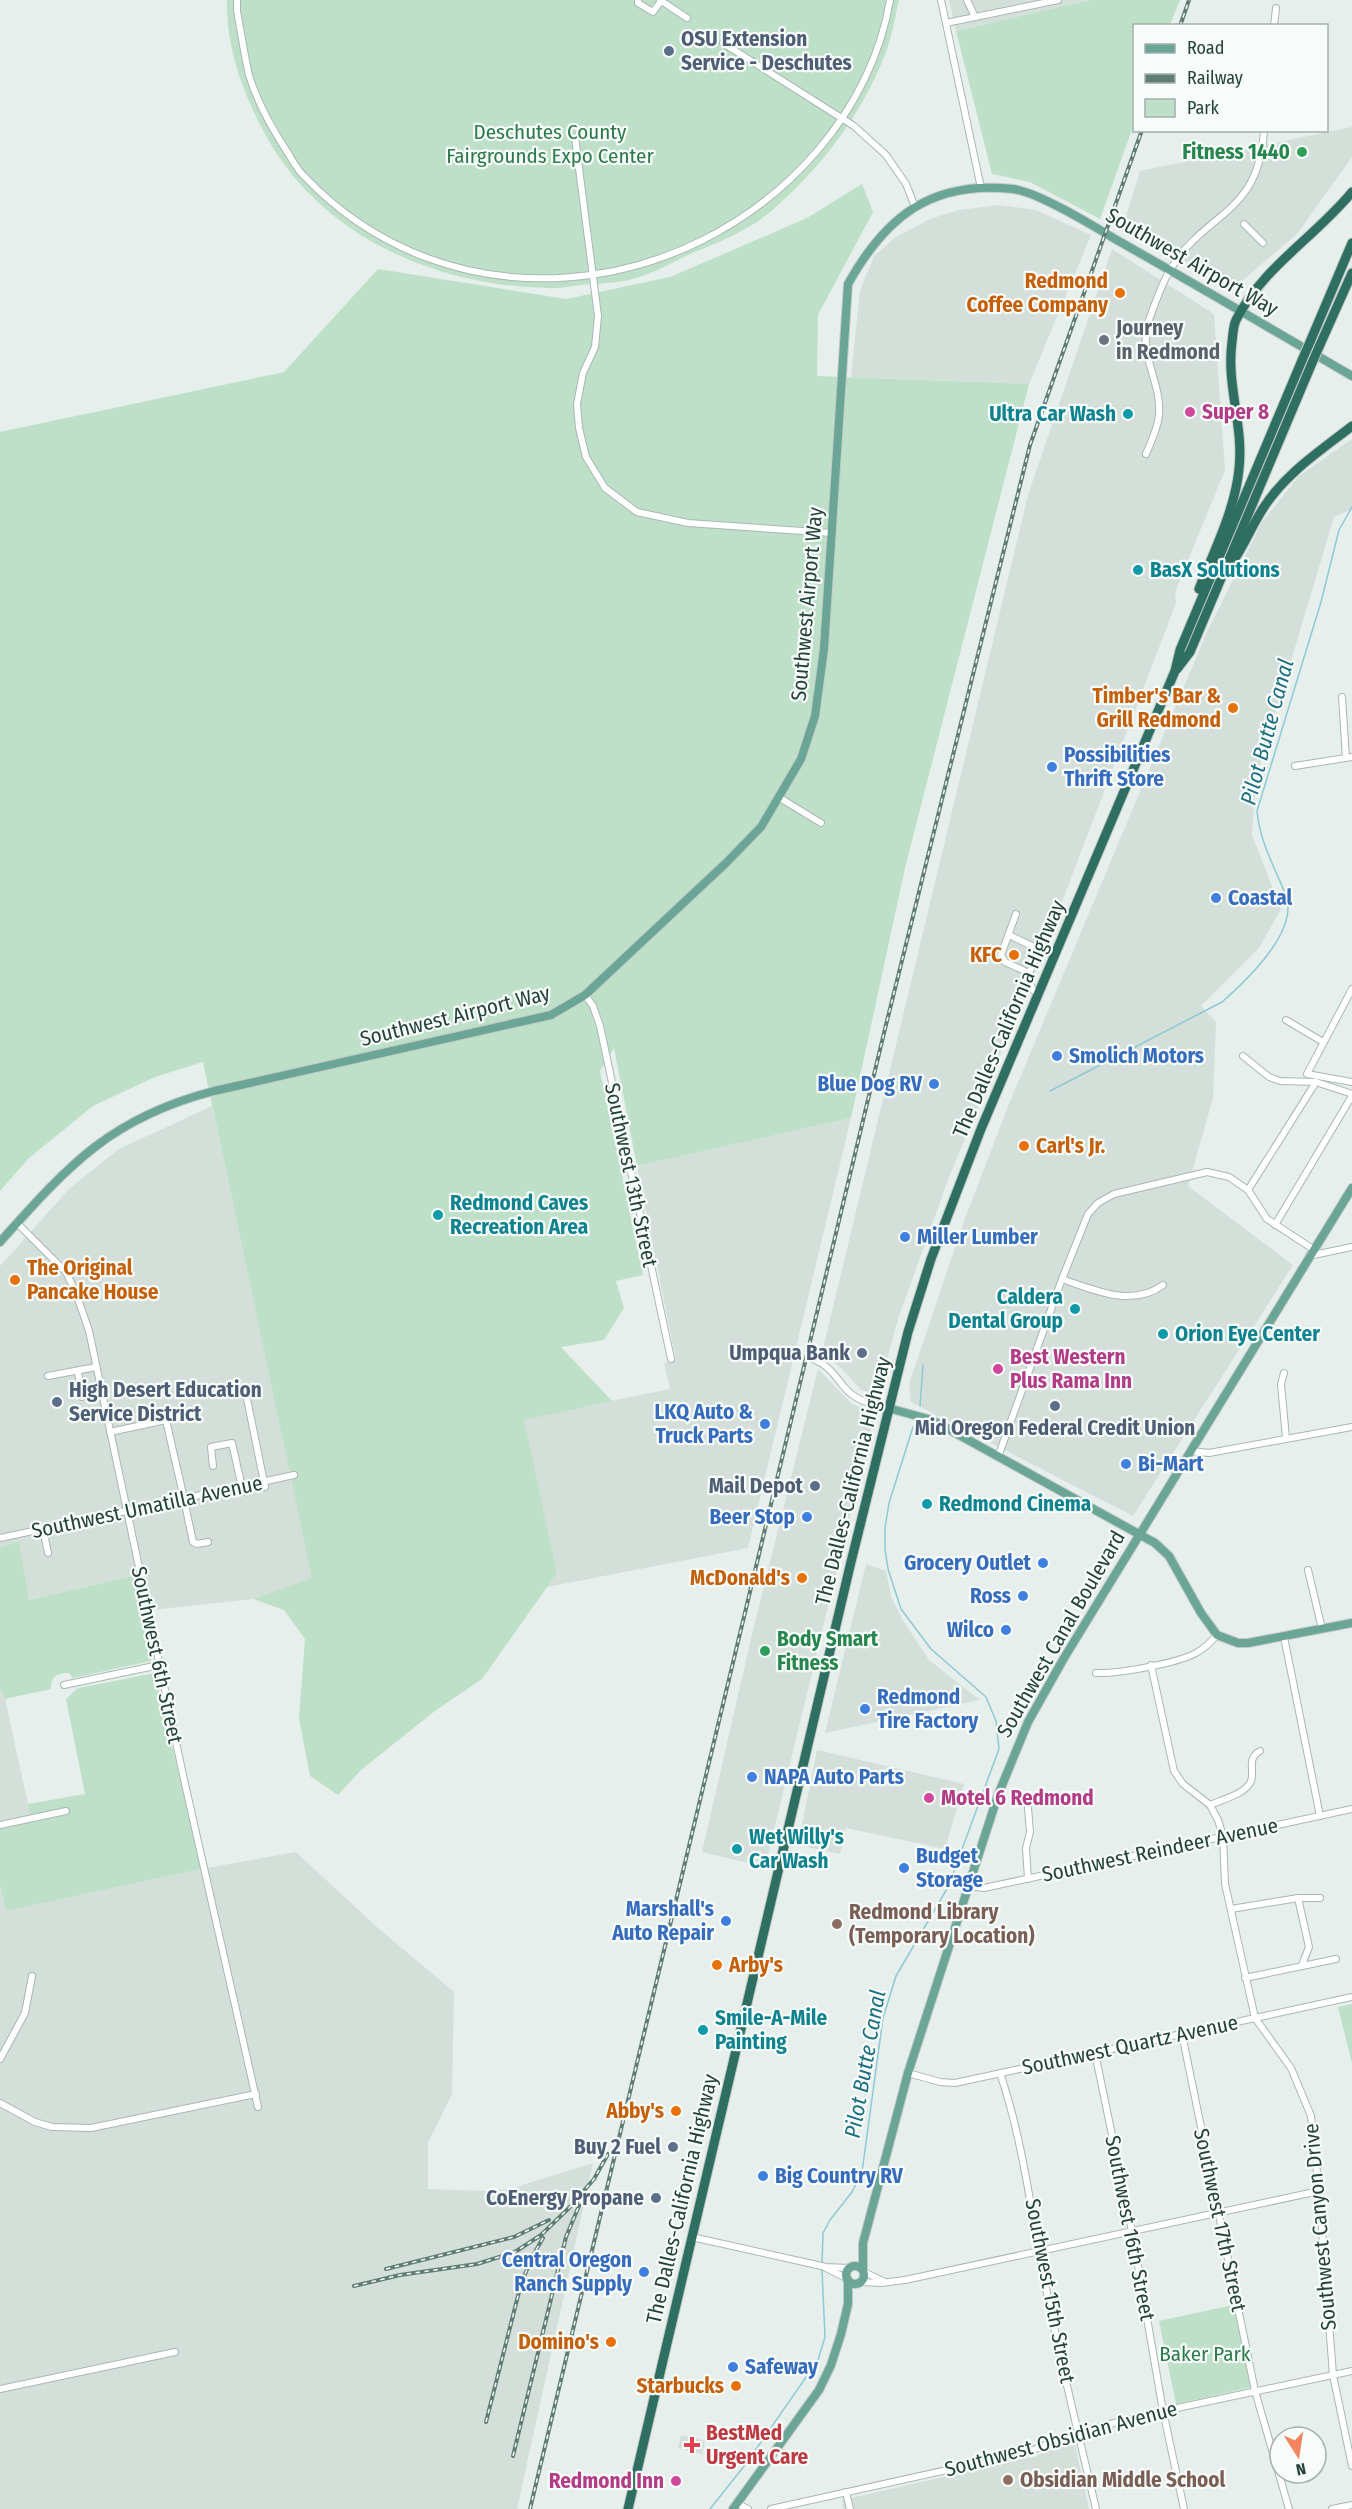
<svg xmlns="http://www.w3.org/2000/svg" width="1352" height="2509" font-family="'Fira Sans Condensed',sans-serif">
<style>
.built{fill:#d4dfda}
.green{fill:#bfe0c8}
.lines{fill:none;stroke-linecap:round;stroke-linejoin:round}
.stream{stroke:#8ec9d4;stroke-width:1.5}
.minor-casing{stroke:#a8b8b2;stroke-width:8}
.major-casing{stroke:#c2cac8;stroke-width:10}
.highway-casing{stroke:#c2cac8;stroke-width:11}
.minor{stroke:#fff;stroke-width:6}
.major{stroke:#6aa596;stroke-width:8}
.highway{stroke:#2f6f62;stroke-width:9}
.rail-casing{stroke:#5f7d75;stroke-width:4}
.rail{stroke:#f7fbf9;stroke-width:1.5;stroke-dasharray:4.5;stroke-linecap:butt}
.highway-bridge-casing{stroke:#c2cac8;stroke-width:11;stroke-linecap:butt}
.highway-bridge{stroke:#2f6f62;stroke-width:9}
.service-dot{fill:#5c6f8a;stroke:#f7fbf9;stroke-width:2}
.leisure-dot{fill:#2e9e5b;stroke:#f7fbf9;stroke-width:2}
.food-dot{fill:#e8710a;stroke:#f7fbf9;stroke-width:2}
.worship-dot{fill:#6b7280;stroke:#f7fbf9;stroke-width:2}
.hotel-dot{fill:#d1479c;stroke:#f7fbf9;stroke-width:2}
.culture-dot{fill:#0f9aa8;stroke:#f7fbf9;stroke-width:2}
.shop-dot{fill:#3f7fe0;stroke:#f7fbf9;stroke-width:2}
.education-dot{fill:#8d6e63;stroke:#f7fbf9;stroke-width:2}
.health-dot{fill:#e0444e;stroke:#f7fbf9;stroke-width:2}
.labels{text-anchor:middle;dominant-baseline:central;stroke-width:4.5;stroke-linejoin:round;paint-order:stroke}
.service-label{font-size:21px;font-weight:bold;fill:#4e5e75;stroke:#f7fbf9;text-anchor:end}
.park-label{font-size:21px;fill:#2d7a4b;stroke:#f7fbf9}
.leisure-label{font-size:21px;font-weight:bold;fill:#27864d;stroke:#f7fbf9;text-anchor:end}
.street-label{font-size:21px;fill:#24423a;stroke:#f7fbf9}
.food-label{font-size:21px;font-weight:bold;fill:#c56008;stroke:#f7fbf9;text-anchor:end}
.worship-label{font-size:21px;font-weight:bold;fill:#5b616d;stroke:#f7fbf9;text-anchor:start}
.hotel-label{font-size:21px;font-weight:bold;fill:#b23c85;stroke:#f7fbf9;text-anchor:start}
.culture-label{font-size:21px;font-weight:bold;fill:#0d838f;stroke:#f7fbf9;text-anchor:start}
.shop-label{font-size:21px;font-weight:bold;fill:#366cbe;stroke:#f7fbf9;text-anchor:start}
.education-label{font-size:21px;font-weight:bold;fill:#785e54;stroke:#f7fbf9;text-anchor:start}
.health-label{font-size:21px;font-weight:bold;fill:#be3a42;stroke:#f7fbf9;text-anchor:start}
.water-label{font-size:22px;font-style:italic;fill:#1c6f80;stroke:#f7fbf9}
</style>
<rect width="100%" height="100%" fill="#e6efeb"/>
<g class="built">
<polygon points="949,0 1090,0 956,31"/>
<polygon points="1352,127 1352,157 1297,234 1235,287 1122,229 1140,171"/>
<polygon points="999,205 1036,210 1091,235 1029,384 851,377 860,290 874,256 896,237 930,219 959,210"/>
<polygon points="1112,249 1214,314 1225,470 1175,592 1176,603 1044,949 949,1177 899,1316 880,1385 876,1390 869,1392 861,1390 840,1367 822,1353 1028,495"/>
<polygon points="1352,439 1352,509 1334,517 1256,778 1252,835 1281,909 1259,948 1201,1006 1216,1022 1213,1098 1188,1186 1293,1265 1133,1516 911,1402 909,1384 964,1221 1009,1104 1206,634 1262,522 1299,476"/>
<polygon points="212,1106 313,1579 253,1599 142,1611 135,1575 28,1600 19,1541 0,1547 0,1266 69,1189 119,1149"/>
<polygon points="851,1118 748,1548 547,1587 557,1573 522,1419 670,1389 664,1363 676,1360 637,1166"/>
<polygon points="818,1369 851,1403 872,1413 873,1421 765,1867 702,1852 753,1630"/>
<polygon points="866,1564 886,1571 891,1596 902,1619 929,1660 980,1700 825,1733"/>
<polygon points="0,1689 5,1699 32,1822 0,1829"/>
<polygon points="817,1750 964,1784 945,1849 846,1828 840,1854 798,1845"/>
<polygon points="296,1852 378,1928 454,1992 452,2094 428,2143 428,2189 483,2191 510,2189 593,2163 517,2509 0,2509 0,1886 6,1911 201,1869"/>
<polygon points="681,2435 705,2441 702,2454 678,2448"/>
<polygon points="1069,2440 1075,2445 1089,2509 843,2509 842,2500 1036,2456"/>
</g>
<g class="green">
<path d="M227 0H899C895 17 892 36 886 52 863 112 825 163 777 206 754 228 722 241 692 253 673 262 651 275 629 280 617 283 603 283 591 284 576 285 561 289 547 288 435 286 320 236 265 134 243 93 226 48 227 0Z"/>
<polygon points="1090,0 1180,0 1170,25 1134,26 1134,124 1100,219 1030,182 992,174 956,31"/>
<polygon points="862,184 873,212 818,315 817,376 1029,384 905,868 851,1118 637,1166 614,1048 600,1071 643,1275 616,1281 624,1308 604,1340 561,1347 612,1401 524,1420 557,1573 482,1679 435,1711 361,1770 338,1795 310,1776 299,1718 305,1639 284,1610 253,1599 312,1578 203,1062 155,1077 93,1106 29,1158 0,1191 0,432 284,372 378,269 566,299 670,277 807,218"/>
<path d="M19 1541 29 1600 135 1575 151 1661 73 1678 69 1673C57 1672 50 1677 51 1689L5 1699 0 1689V1547Z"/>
<polygon points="155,1673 201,1869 6,1911 0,1886 0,1829 32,1822 28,1804 85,1794 66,1699 78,1688"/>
<polygon points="1352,2004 1352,2063 1338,2007"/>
<polygon points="1233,2305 1253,2387 1176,2404 1159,2321"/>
</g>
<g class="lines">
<g class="stream">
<path d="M1050 1091 1222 1002C1247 980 1301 929 1285 893 1273 864 1260 842 1257 811L1321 602 1339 530 1352 507"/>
<polyline points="920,1406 923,1365"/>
<polyline points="822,2265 823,2233 830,2220 852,2192 862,2172 883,2018 896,1976 948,1887 999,1749 996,1721 986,1697 931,1649 901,1609 888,1569 885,1549 885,1528 889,1503 913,1427"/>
<polyline points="710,2509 745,2465 818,2360 825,2337 822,2270"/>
</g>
<defs>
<g id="minor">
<path d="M237 0V11C241 32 244 54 249 75 257 102 271 127 286 150 292 159 297 170 305 177 449 328 687 303 818 150 854 108 881 55 890 0"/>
<polyline points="638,0 638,3 653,12 661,1"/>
<polyline points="660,0 687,18"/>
<polyline points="941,0 981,188"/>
<polyline points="967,0 975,17"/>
<polyline points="946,23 1058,0"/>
<polyline points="1274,26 1276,8"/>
<polyline points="723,43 854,126 886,155 906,184 915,207"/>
<polyline points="575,137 598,316 595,347 583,373 577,404 579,428 586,457 605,488 637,512 688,523 832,533"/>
<polyline points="1244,224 1263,243"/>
<path d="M1146 454C1151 442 1158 428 1159 415 1162 382 1137 353 1149 320 1155 304 1161 285 1170 270 1206 210 1259 216 1264 130"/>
<polyline points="1342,697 1346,758"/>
<polyline points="1295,766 1352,757"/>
<polyline points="780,798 821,823"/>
<polyline points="1016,914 1001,955 1005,962 1027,972"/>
<polyline points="1009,935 1038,949 1037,957 1027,977 1033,990 1039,993"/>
<polyline points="1352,989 1307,1074 1352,1082"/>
<polyline points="585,995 593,1006 600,1026 671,1359"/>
<polyline points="1286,1020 1323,1042"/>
<polyline points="1243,1056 1269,1077 1280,1081 1316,1082 1352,1094"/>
<polyline points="1248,1190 1316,1082"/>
<polyline points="17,1223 66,1272 76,1293 89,1331 183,1775 258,2107"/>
<polyline points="1275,1225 1352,1096"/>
<polyline points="1309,1256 1352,1247"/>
<path d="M1062 1279C1094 1290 1132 1308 1163 1285"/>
<path d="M813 1359C830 1366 834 1375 845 1388 856 1401 872 1404 888 1408"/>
<polyline points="78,1372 82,1397"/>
<polyline points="1284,1373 1281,1384 1286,1438"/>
<polyline points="48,1376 96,1367"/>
<polyline points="246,1394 265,1487"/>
<polyline points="110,1432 166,1420 184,1499"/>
<polyline points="1191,1451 1209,1453 1352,1427"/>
<polyline points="998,1457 1062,1279 1088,1214 1098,1203 1114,1194 1207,1172 1229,1177 1248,1190 1267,1219 1313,1249"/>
<polyline points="213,1466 211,1447 232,1443 243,1492"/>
<polyline points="185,1504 193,1542 197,1544 208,1542"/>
<polyline points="43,1529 48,1553"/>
<polyline points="0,1538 294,1475"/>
<polyline points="1308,1570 1322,1629"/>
<polyline points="1284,1637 1320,1816"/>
<polyline points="1151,1665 1174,1771 1183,1784 1210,1805 1218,1820 1223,1836 1225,1884 1255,2018 1291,2068 1311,2116 1319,2191 1333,2375 1352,2466"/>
<path d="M1096 1673C1118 1674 1178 1663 1196 1653 1205 1648 1211 1642 1217 1635"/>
<polyline points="64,1685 159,1665"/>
<path d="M1210 1805C1221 1800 1246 1794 1251 1781 1255 1770 1246 1759 1260 1751"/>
<polyline points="1028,1808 1030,1832 1026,1848 1028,1879"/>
<polyline points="0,1825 66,1811"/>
<polyline points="968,1886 984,1888 1352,1809"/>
<polyline points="1298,1898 1309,1947 1302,1965"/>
<polyline points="1231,1909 1298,1898 1320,1898"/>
<polyline points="1245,1978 1336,1959"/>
<polyline points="1182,2034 1255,2391 1289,2509"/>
<polyline points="1095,2053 1132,2231 1163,2411 1184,2509"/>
<polyline points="0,2059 25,2013 32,1976"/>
<polyline points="908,2073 940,2082 955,2083 1352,1997"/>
<path d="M1000 2073C1020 2132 1028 2190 1039 2251 1054 2337 1076 2423 1096 2509"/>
<polyline points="0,2103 35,2122 52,2127 91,2128 256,2094"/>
<polyline points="692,2237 826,2267 849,2268"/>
<polyline points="826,2268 848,2279"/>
<polyline points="864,2272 885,2282"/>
<polyline points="861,2282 881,2283 905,2280 1319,2191"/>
<polyline points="0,2389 175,2352"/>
<polyline points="846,2492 850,2509"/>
<polyline points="738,2504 748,2509"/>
<polyline points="771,2509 1028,2452 1078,2432 1163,2411 1352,2371"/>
<polyline points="1332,2509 1352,2505"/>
</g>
<g id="major">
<path d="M0 1242C69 1165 110 1118 214 1091L551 1015 585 995 726 863 761 827 801 759 815 716 824 649 848 284C886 216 932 180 1013 189 1038 192 1092 225 1115 239 1195 284 1273 330 1352 376"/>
<polyline points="888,1408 932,1420 1155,1543 1169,1556 1201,1613 1217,1635 1238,1643 1248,1643 1352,1623"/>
<circle cx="855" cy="2275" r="9"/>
<polyline points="863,2269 863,2243 908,2073 998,1795 1028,1722 1064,1658 1352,1188"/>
<polyline points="733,2509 819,2390 831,2365 841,2334 848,2304 848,2280"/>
</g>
<g id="highway">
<polyline points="1310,342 1352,243"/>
<polyline points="1319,347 1352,273"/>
<path d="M1232 563C1244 546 1252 525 1264 507 1286 473 1320 451 1352 426"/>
<path d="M1199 589C1214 551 1235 510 1239 469 1244 426 1226 385 1232 342 1233 335 1233 326 1236 320 1263 267 1315 237 1352 192"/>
<polyline points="1177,669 1190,652 1312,363"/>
<polyline points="628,2509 850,1566 908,1332 931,1259 981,1129 1175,671 1180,650 1303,358"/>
</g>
</defs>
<use href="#minor" class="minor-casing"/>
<use href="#major" class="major-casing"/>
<use href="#highway" class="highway-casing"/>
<use href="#minor" class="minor"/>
<use href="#major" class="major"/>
<use href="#highway" class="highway"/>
<defs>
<g id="rail">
<polyline points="1180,26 1189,0"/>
<polyline points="386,2269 514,2237 549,2220"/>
<polyline points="354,2286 400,2275 477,2264 515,2252 541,2235 569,2208 594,2179 608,2154"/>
<polyline points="486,2422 521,2284 532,2257 543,2238"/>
<polyline points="513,2456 566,2237 581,2201"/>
<polyline points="530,2509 884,1033 1030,445 1142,130"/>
</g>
</defs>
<use href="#rail" class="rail-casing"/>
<use href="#rail" class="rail"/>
<defs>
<g id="highway-bridge">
<polyline points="1303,358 1310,342"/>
<polyline points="1312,363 1319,347"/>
</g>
</defs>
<use href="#highway-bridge" class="highway-bridge-casing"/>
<use href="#highway-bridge" class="highway-bridge"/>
</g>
<g class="service-dot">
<circle cx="669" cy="51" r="6"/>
<circle cx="862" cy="1353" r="6"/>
<circle cx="57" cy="1402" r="6"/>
<circle cx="1055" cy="1406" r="6"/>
<circle cx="815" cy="1486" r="6"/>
<circle cx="673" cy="2147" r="6"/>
<circle cx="656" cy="2198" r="6"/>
</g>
<g class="leisure-dot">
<circle cx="1302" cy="152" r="6"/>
<circle cx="765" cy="1651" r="6"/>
</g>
<g class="food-dot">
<circle cx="1120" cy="293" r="6"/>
<circle cx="1233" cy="708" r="6"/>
<circle cx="1014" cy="955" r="6"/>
<circle cx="1024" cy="1146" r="6"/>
<circle cx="15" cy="1280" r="6"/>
<circle cx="802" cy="1578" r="6"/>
<circle cx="717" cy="1965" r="6"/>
<circle cx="676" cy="2111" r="6"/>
<circle cx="611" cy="2342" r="6"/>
<circle cx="736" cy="2386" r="6"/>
</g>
<circle class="worship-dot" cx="1104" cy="340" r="6"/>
<g class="hotel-dot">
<circle cx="1190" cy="412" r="6"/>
<circle cx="998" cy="1369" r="6"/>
<circle cx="929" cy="1798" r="6"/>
<circle cx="676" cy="2481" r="6"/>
</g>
<g class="culture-dot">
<circle cx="1128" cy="414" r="6"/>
<circle cx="1138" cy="570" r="6"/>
<circle cx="438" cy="1215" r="6"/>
<circle cx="1075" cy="1309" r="6"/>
<circle cx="1163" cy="1334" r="6"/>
<circle cx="927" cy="1504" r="6"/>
<circle cx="737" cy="1849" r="6"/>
<circle cx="703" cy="2030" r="6"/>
</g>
<g class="shop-dot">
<circle cx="1052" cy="767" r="6"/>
<circle cx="1216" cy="898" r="6"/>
<circle cx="1057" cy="1056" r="6"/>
<circle cx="934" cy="1084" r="6"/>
<circle cx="905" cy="1237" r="6"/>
<circle cx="765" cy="1424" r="6"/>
<circle cx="1126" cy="1464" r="6"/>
<circle cx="807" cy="1517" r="6"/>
<circle cx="1043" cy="1563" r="6"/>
<circle cx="1023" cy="1596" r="6"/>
<circle cx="1006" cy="1630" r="6"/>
<circle cx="865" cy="1709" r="6"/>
<circle cx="752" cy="1777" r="6"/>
<circle cx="904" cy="1868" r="6"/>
<circle cx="726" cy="1921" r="6"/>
<circle cx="763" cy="2176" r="6"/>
<circle cx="644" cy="2272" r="6"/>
<circle cx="733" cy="2367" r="6"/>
</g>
<g class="education-dot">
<circle cx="837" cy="1924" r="6"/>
<circle cx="1008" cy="2480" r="6"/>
</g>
<path class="health-dot" d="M689 2436h6v6h6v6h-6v6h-6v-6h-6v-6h6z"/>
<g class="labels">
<g class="service-label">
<text x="681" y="39" text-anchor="start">OSU Extension<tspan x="681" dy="24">Service - Deschutes</tspan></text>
<text x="850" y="1353">Umpqua Bank</text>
<text x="69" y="1390" text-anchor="start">High Desert Education<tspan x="69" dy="24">Service District</tspan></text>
<text x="1055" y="1428" text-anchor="middle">Mid Oregon Federal Credit Union</text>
<text x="803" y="1486">Mail Depot</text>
<text x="661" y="2147">Buy 2 Fuel</text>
<text x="644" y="2198">CoEnergy Propane</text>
</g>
<g class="park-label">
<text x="550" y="132">Deschutes County<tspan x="550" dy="24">Fairgrounds Expo Center</tspan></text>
<text x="1205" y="2354">Baker Park</text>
</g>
<g class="leisure-label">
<text x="1290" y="152">Fitness 1440</text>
<text x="777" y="1639" text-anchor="start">Body Smart<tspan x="777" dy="24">Fitness</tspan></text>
</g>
<g class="street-label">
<text transform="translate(1192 262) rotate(30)">Southwest Airport Way</text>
<text transform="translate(807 604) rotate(-85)">Southwest Airport Way</text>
<text transform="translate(455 1016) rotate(-14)">Southwest Airport Way</text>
<text transform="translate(1009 1019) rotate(-67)">The Dalles-California Highway</text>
<text transform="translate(631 1175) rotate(78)">Southwest 13th Street</text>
<text transform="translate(853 1481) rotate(-76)">The Dalles-California Highway</text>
<text transform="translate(147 1507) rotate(-12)">Southwest Umatilla Avenue</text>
<text transform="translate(1061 1634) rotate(-60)">Southwest Canal Boulevard</text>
<text transform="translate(157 1655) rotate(78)">Southwest 6th Street</text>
<text transform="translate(1160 1850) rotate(-12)">Southwest Reindeer Avenue</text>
<text transform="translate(1130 2045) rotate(-12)">Southwest Quartz Avenue</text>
<text transform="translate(682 2199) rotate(-77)">The Dalles-California Highway</text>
<text transform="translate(1220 2220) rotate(78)">Southwest 17th Street</text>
<text transform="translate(1320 2227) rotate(-95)">Southwest Canyon Drive</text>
<text transform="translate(1130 2228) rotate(79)">Southwest 16th Street</text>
<text transform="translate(1050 2291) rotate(79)">Southwest 15th Street</text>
<text transform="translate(1061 2439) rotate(-15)">Southwest Obsidian Avenue</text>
</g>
<g class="food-label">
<text x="1108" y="281">Redmond<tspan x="1108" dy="24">Coffee Company</tspan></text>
<text x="1221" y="696">Timber's Bar &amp;<tspan x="1221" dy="24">Grill Redmond</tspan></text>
<text x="1002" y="955">KFC</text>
<text x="1036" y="1146" text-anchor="start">Carl's Jr.</text>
<text x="27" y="1268" text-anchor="start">The Original<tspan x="27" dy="24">Pancake House</tspan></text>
<text x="790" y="1578">McDonald's</text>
<text x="729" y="1965" text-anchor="start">Arby's</text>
<text x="664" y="2111">Abby's</text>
<text x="599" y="2342">Domino's</text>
<text x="724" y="2386">Starbucks</text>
</g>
<g class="worship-label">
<text x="1116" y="328">Journey<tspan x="1116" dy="24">in Redmond</tspan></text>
</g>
<g class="hotel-label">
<text x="1202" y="412">Super 8</text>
<text x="1010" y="1357">Best Western<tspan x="1010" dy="24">Plus Rama Inn</tspan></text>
<text x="941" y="1798">Motel 6 Redmond</text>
<text x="664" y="2481" text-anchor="end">Redmond Inn</text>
</g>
<g class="culture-label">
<text x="1116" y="414" text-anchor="end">Ultra Car Wash</text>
<text x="1150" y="570">BasX Solutions</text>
<text x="450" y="1203">Redmond Caves<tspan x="450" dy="24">Recreation Area</tspan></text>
<text x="1063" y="1297" text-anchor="end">Caldera<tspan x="1063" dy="24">Dental Group</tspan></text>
<text x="1175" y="1334">Orion Eye Center</text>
<text x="939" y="1504">Redmond Cinema</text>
<text x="749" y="1837">Wet Willy's<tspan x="749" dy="24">Car Wash</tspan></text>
<text x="715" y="2018">Smile-A-Mile<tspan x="715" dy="24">Painting</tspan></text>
</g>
<g class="shop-label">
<text x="1064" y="755">Possibilities<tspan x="1064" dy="24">Thrift Store</tspan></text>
<text x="1228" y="898">Coastal</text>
<text x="1069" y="1056">Smolich Motors</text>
<text x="922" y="1084" text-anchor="end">Blue Dog RV</text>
<text x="917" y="1237">Miller Lumber</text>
<text x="753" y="1412" text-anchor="end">LKQ Auto &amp;<tspan x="753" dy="24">Truck Parts</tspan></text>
<text x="1138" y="1464">Bi-Mart</text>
<text x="795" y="1517" text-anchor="end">Beer Stop</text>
<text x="1031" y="1563" text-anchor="end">Grocery Outlet</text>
<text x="1011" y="1596" text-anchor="end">Ross</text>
<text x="994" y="1630" text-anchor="end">Wilco</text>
<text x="877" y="1697">Redmond<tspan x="877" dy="24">Tire Factory</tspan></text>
<text x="764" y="1777">NAPA Auto Parts</text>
<text x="916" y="1856">Budget<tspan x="916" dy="24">Storage</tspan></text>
<text x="714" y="1909" text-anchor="end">Marshall's<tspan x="714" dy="24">Auto Repair</tspan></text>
<text x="775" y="2176">Big Country RV</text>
<text x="632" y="2260" text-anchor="end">Central Oregon<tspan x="632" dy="24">Ranch Supply</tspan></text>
<text x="745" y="2367">Safeway</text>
</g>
<g class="education-label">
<text x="849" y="1912">Redmond Library<tspan x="849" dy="24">(Temporary Location)</tspan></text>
<text x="1020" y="2480">Obsidian Middle School</text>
</g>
<g class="health-label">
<text x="706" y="2433">BestMed<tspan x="706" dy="24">Urgent Care</tspan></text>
</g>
<g class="water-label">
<text transform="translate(1267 732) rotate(-75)">Pilot Butte Canal</text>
<text transform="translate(865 2064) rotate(-80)">Pilot Butte Canal</text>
</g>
</g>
<rect x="1133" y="24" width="195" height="108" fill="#f7fbf9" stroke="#a3b1ad" stroke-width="1.5"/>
<rect x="1145" y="44" width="30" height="9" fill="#6aa596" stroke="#a3b1ad" stroke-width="1.5"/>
<text x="1187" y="54" font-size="18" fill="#24423a">Road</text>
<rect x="1145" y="74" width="30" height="9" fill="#5f7d75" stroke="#a3b1ad" stroke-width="1.5"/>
<text x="1187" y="84" font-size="18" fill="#24423a">Railway</text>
<rect x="1145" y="99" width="30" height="18" fill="#bfe0c8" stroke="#a3b1ad" stroke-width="1.5"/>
<text x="1187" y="114" font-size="18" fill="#24423a">Park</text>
<g transform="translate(1298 2455) rotate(168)"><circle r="28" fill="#f7fbf9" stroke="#a3b1ad" stroke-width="1.5"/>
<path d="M0-4.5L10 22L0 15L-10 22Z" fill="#f4845f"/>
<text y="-9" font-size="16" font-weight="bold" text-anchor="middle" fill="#24423a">N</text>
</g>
</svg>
